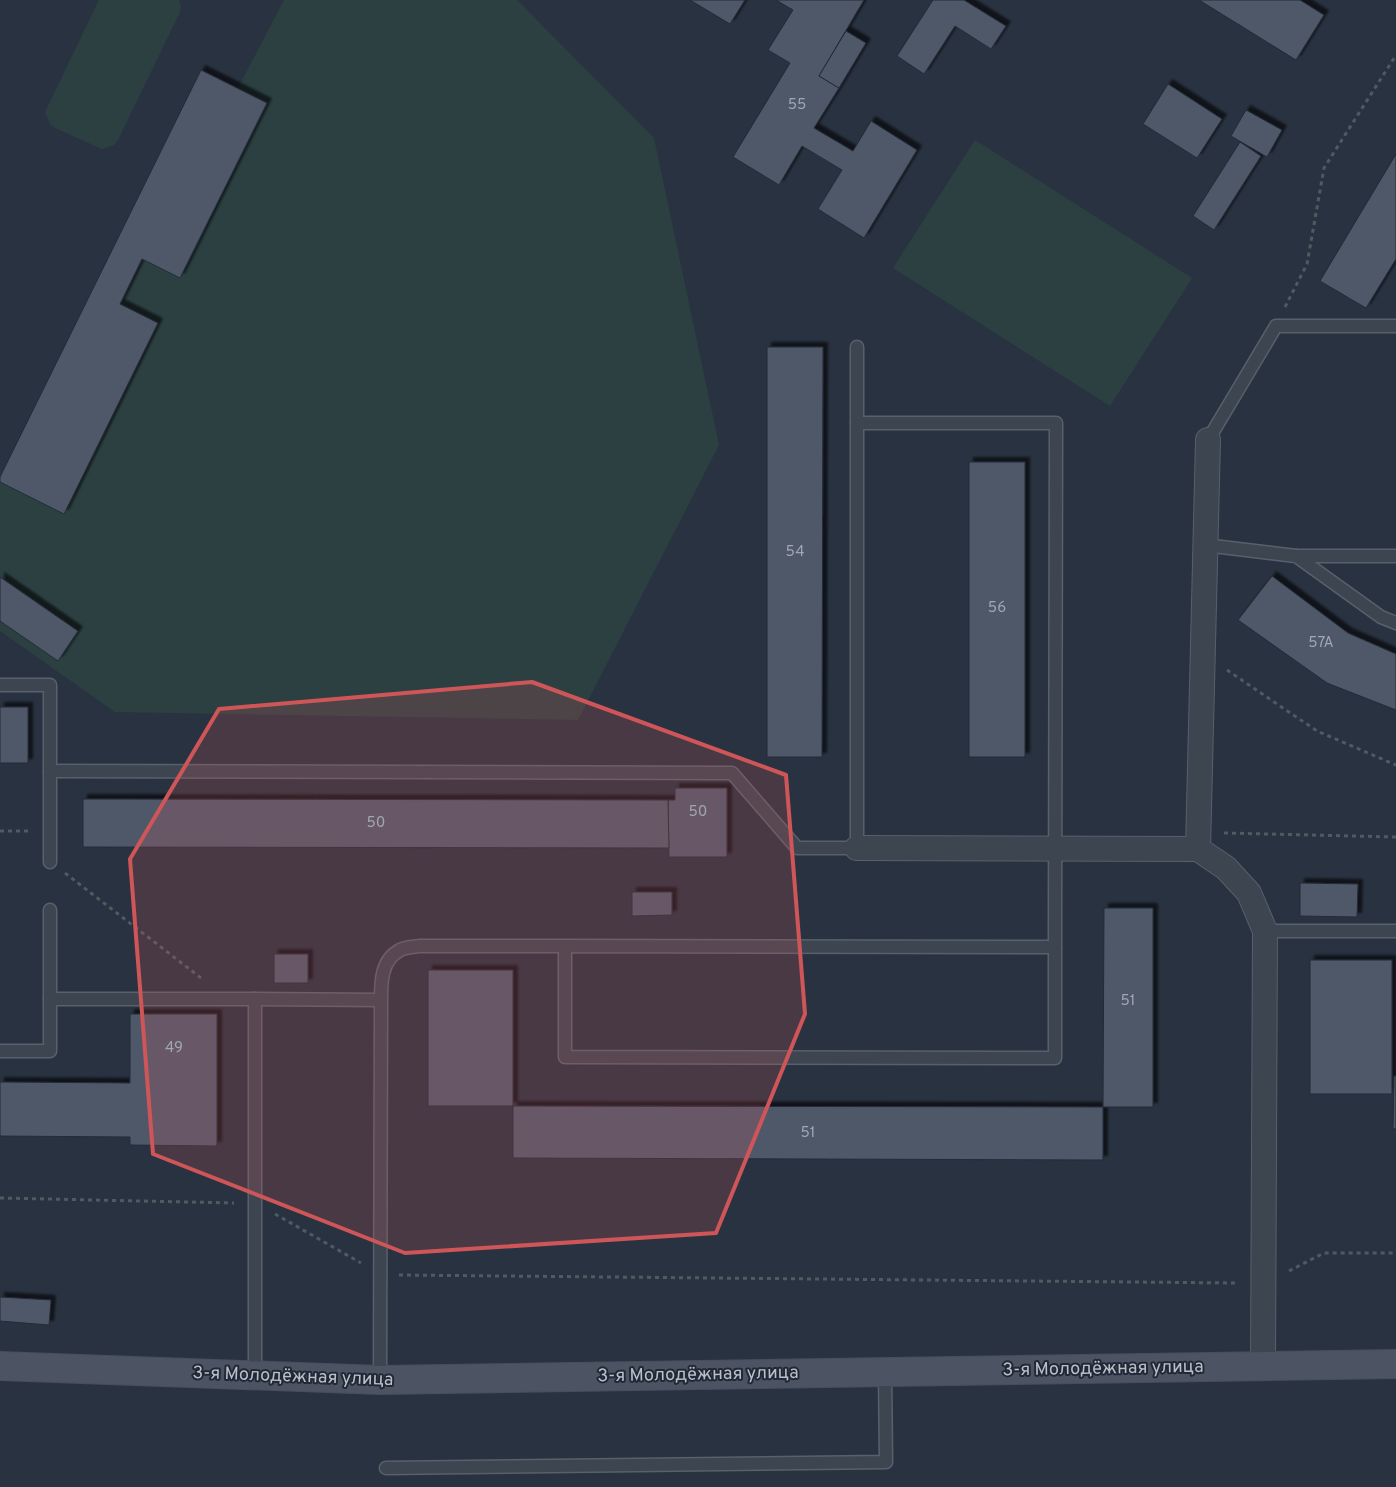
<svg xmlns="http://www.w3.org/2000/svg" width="1396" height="1487" font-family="Overpass,sans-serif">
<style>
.green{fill:#2c4042}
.building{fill:#505969;stroke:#242b38;filter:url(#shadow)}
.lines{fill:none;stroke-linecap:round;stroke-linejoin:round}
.service-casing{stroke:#58606b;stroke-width:15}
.minor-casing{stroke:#58606b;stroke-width:26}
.secondary-casing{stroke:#474e5a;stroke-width:30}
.path{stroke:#4b5d60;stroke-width:3;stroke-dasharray:4 4;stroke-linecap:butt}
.service{stroke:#3d4550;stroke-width:12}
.minor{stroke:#3d4550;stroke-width:24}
.secondary{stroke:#4c5463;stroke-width:28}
.marked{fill:#ce5659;fill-opacity:0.2;stroke:#ce5659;stroke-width:4;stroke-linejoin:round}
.labels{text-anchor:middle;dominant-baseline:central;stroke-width:4;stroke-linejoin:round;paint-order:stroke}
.number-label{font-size:15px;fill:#a0a6b2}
.street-label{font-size:18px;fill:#bac0ca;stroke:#222936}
</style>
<defs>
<filter id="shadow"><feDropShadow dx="4.5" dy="-4.5" stdDeviation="1" flood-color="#0009"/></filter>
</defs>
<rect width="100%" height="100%" fill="#293240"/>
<g class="green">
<polygon points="99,0 179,0 181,8 179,14 118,140 114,145 102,149 55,128 50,124 45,112"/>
<polygon points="284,0 517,0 654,138 719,445 578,720 115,712 0,631 0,477 201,70 238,88"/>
<polygon points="975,140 1192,278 1110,406 893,268"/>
</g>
<g class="building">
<polygon points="690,0 745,0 730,24"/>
<polygon points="776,0 864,0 819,76 839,88 814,128 853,151 871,121 917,150 864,238 818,209 842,170 802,146 779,185 733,157 790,63 768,50 793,10"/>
<polygon points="933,0 964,0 1006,26 991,49 955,26 924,74 897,56"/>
<polygon points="1199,0 1300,0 1324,15 1296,60"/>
<polygon points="846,31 866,43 839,88 819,76"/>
<polygon points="201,70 267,103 180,278 142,259 120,304 158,323 64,514 0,482 0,477"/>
<polygon points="1168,84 1222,119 1197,158 1143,124"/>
<polygon points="1246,110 1282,130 1267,157 1231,136"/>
<polygon points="1240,142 1261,156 1214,230 1193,216"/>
<polygon points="1396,154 1396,259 1366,308 1320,281"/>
<polygon points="767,347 823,347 822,757 767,757"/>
<rect x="969" y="462" width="56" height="295"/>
<polygon points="1272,576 1348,633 1396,654 1396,710 1327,683 1238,620"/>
<polygon points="0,577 78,631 58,661 0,621"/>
<rect x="0" y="707" width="28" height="56"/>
<polygon points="675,788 727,788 727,857 669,857 668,800 675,800"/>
<polygon points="83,799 668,800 669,848 83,847"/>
<polygon points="1300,883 1358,884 1357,917 1300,916"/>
<polygon points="632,892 672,892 672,915 632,916"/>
<polygon points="1104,908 1153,908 1153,1107 1103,1107"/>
<rect x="274" y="954" width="34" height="29"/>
<rect x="1310" y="960" width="82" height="134"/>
<rect x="428" y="970" width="85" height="136"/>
<polygon points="130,1014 217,1014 217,1146 130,1145 130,1137 0,1136 0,1082 130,1083"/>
<polygon points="1394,1076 1396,1076 1396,1129 1393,1129"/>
<polygon points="513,1106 1103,1107 1103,1160 513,1158"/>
<polygon points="0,1297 51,1300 49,1325 0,1321"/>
</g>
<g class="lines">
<defs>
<g id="service">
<polyline points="857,423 1056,423 1055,947"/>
<polyline points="1208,440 1276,326 1396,326"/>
<polyline points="1205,545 1296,556 1381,617 1396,623"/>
<polyline points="1296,556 1396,556"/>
<polyline points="0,685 50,685 50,862"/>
<polyline points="50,771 732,773 797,848 857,848 857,347"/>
<polyline points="50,910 50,999 255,999 255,1376"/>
<polyline points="1265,931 1396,931"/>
<polyline points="255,999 381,1000 380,1380"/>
<path d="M381 1000C381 982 381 960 400 950 405 947 414 947 419 946H565V1057L1055 1058V947L565 946"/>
<polyline points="0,1051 50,1051 50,999"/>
<polyline points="386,1468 886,1462 885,1372"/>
</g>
<g id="minor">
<polyline points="857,848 1198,849 1226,868 1249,893 1265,931 1263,1366"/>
<polyline points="1198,849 1208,440"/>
</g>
<polyline id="secondary" points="0,1366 380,1380 1396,1364"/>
</defs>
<use href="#service" class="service-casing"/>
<use href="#minor" class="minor-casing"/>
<use href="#secondary" class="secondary-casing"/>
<g class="path">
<polyline points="1285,307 1307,264 1324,168 1396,55"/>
<polyline points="1227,670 1317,731 1396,765"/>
<polyline points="0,831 29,831"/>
<polyline points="1224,833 1396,837"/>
<polyline points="65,873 201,978"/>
<polyline points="0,1198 234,1203"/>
<polyline points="275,1214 361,1263"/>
<polyline points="1289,1271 1324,1253 1396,1253"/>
<polyline points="399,1275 1238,1283"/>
</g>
<use href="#service" class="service"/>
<use href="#minor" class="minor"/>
<use href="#secondary" class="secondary"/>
</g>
<path class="marked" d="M532 682 786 775 805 1014 716 1233 405 1253 153 1154 130 859 219 709Z"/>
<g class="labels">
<g class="number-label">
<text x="797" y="105">55</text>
<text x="795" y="552">54</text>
<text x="997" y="608">56</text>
<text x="1321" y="643">57А</text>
<text x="698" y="812">50</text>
<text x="376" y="823">50</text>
<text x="1128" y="1001">51</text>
<text x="174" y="1048">49</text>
<text x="808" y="1133">51</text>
</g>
<g class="street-label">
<text transform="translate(1103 1369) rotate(-1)">3-я Молодёжная улица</text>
<text transform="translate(698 1375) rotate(-1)">3-я Молодёжная улица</text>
<text transform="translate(293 1377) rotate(2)">3-я Молодёжная улица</text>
</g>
</g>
</svg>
